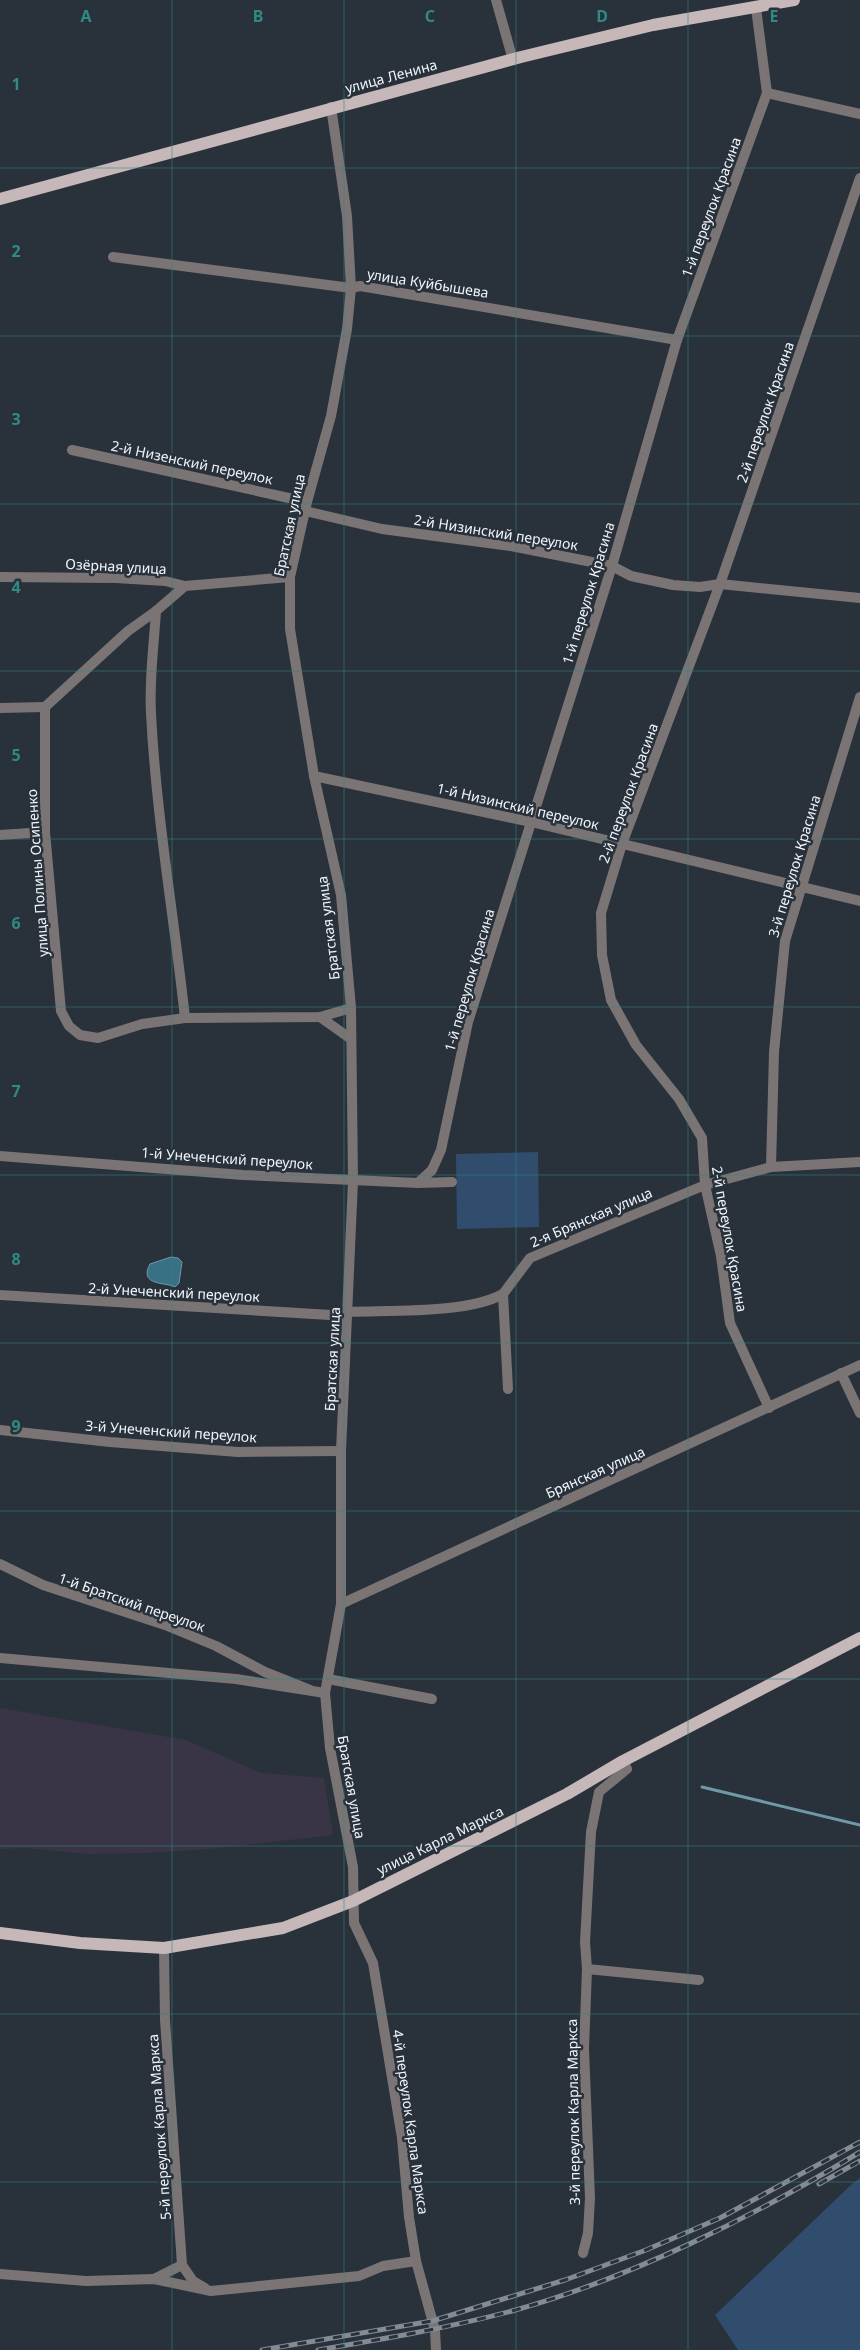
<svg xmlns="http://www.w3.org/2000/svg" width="860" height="2350" font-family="'Noto Sans',sans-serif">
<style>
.education{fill:#393546}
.green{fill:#314d6d}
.water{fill:#387085;stroke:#6f98a8}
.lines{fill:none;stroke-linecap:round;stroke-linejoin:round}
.stream{stroke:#6f98a8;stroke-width:3}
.minor{stroke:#7b7474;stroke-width:10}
.major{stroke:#c6b7b8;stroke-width:12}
.rail-casing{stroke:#848b93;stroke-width:5}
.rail{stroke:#29313b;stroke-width:3;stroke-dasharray:9;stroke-linecap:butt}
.grid{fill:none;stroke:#318983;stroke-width:1;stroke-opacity:0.55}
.labels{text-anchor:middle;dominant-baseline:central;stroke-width:5;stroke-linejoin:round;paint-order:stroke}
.street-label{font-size:14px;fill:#eff5fb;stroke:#29313b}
.grid-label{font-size:16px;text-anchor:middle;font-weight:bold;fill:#318983;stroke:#29313b;stroke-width:5;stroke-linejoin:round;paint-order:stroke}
</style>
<rect width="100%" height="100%" fill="#29313b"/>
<polygon class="education" points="0,1708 186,1740 261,1773 324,1778 333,1835 209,1849 147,1853 89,1854 26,1848 0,1849"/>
<g class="green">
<polygon points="538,1152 539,1227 457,1229 456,1154"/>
<polygon points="860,2178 860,2350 738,2350 715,2315 852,2184"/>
</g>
<path class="water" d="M171 1257 178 1258 182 1262 179 1283 175 1287C166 1282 138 1286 150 1264Z"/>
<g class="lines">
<polyline class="stream" points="702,1787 860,1825"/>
<g class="minor">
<polyline points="496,0 513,60"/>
<polyline points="767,93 860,114"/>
<polyline points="331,107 347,216 351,288 347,329 331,416 307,502 290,577 290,629 314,776 341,895 351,1008 353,1181 341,1451 341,1604 325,1693 330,1748 353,1867 354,1923 373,1963 402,2138 409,2217 416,2261 435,2330 436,2350"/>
<polyline points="113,257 351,288 360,286 677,340"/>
<polyline points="72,450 307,502"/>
<polyline points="305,511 382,529 511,546 612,566 631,576 673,585 700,587 720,584 860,598"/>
<polyline points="0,577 116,578 165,581 185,586 290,577"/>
<polyline points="185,586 156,611 128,631 45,707 45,832 61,1011 69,1026 80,1035 98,1038 142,1024 185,1018 320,1017 351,1008"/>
<path d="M156 611C154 644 149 680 151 713 156 815 174 916 185 1018"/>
<polyline points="0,708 45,707"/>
<polyline points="314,776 531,822 860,901"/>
<polyline points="0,835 45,832"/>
<polyline points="320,1017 351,1039"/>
<polyline points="0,1156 243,1175 418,1183 452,1182"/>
<polyline points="771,1167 774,1052 785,941 860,697"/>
<polyline points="418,1183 432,1170 441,1150 468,1022 612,566 677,340 767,93 756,8"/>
<polyline points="0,1295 347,1316"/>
<path d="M348 1312C392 1310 466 1314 503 1294"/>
<polyline points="841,1373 860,1413"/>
<polyline points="508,1389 503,1294 530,1258 705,1185 771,1167 860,1162"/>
<polyline points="769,1408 730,1323 721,1256 705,1185 702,1138 679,1099 636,1045 611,1000 602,955 601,913 622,844 720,584 860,178"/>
<polyline points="0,1430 110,1442 238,1452 341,1451"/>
<polyline points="0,1564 43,1585 165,1625 216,1646 265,1672 310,1690"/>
<polyline points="341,1604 860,1365"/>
<polyline points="0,1658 236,1679 325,1693"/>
<polyline points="328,1679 432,1699"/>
<polyline points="164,1948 165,2020 182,2265 193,2281 205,2288"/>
<polyline points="587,1969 699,1980"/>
<polyline points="583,2253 588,2233 590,2198 584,2049 587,1969 585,1942 591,1832 599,1792 627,1769 623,1761"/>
<polyline points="0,2274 86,2281 154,2279 211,2291 359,2276 383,2266 416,2261"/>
<polyline points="154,2279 182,2265"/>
</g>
<g class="major">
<polyline points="0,199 521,57 653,25 794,0"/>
<polyline points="0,1933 80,1943 164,1948 283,1928 353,1901 567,1794 623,1761 860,1638"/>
</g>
<defs>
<g id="rail">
<polyline points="819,2184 860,2161"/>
<polyline points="262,2350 432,2321 565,2280 646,2250 720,2218 860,2142"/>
<path d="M318 2350C383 2339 448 2328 512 2311 631 2278 755 2216 860 2152"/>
</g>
</defs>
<use href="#rail" class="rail-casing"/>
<use href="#rail" class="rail"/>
</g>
<path class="grid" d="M172 0V2350M344 0V2350M516 0V2350M688 0V2350M0 168H860M0 336H860M0 504H860M0 671H860M0 839H860M0 1007H860M0 1175H860M0 1343H860M0 1511H860M0 1679H860M0 1846H860M0 2014H860M0 2182H860"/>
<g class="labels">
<g class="street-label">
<text transform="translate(391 76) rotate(-15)">улица Ленина</text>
<text transform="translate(711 207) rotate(-70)">1-й переулок Красина</text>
<text transform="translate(428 283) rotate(9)">улица Куйбышева</text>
<text transform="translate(765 412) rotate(-71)">2-й переулок Красина</text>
<text transform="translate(192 462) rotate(12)">2-й Низенский переулок</text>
<text transform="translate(289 525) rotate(-78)">Братская улица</text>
<text transform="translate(496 532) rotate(9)">2-й Низинский переулок</text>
<text transform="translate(116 566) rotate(3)">Озёрная улица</text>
<text transform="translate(588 593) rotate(-73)">1-й переулок Красина</text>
<text transform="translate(628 793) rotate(-70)">2-й переулок Красина</text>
<text transform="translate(518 806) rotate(13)">1-й Низинский переулок</text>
<text transform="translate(794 866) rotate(-73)">3-й переулок Красина</text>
<text transform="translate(37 873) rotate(-94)">улица Полины Осипенко</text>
<text transform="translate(328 928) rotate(-97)">Братская улица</text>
<text transform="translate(469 980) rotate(-74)">1-й переулок Красина</text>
<text transform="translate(227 1158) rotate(4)">1-й Унеченский переулок</text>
<text transform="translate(591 1217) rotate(-23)">2-я Брянская улица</text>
<text transform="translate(730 1239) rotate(80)">2-й переулок Красина</text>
<text transform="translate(174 1292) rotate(3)">2-й Унеченский переулок</text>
<text transform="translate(332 1359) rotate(-87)">Братская улица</text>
<text transform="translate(171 1431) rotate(4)">3-й Унеченский переулок</text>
<text transform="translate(595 1472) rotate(-24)">Брянская улица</text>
<text transform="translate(132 1602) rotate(19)">1-й Братский переулок</text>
<text transform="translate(352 1787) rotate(80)">Братская улица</text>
<text transform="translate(440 1840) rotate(-26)">улица Карла Маркса</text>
<text transform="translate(573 2112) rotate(-91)">3-й переулок Карла Маркса</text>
<text transform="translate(411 2122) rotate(82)">4-й переулок Карла Маркса</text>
<text transform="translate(159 2127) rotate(-94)">5-й переулок Карла Маркса</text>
</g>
</g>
<g class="grid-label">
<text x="86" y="22">A</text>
<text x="258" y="22">B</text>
<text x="430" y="22">C</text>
<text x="602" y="22">D</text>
<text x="774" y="22">E</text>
<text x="16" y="90">1</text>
<text x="16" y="257">2</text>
<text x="16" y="425">3</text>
<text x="16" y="593">4</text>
<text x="16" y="761">5</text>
<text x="16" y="929">6</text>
<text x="16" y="1097">7</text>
<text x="16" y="1265">8</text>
<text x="16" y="1432">9</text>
</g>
</svg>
